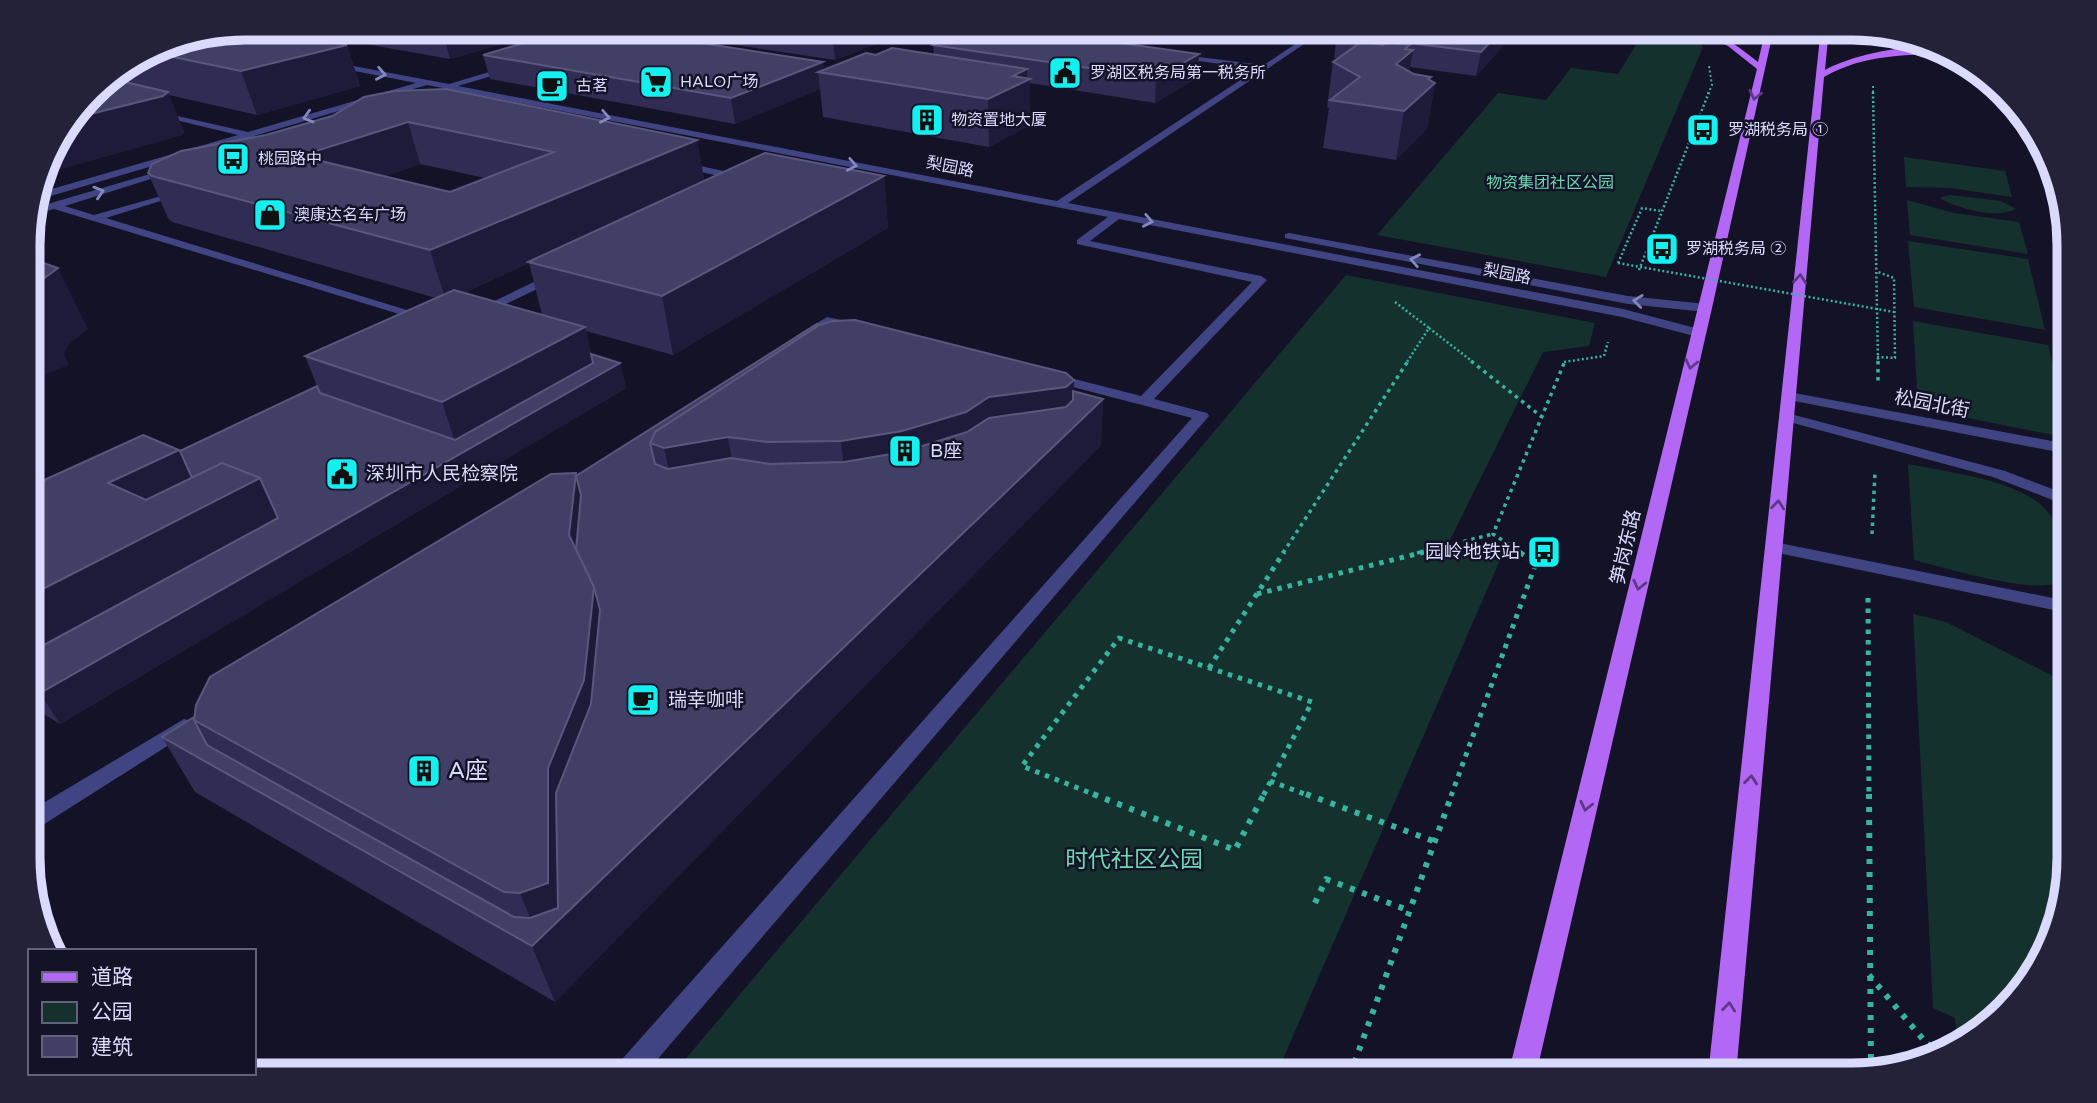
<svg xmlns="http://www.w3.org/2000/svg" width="2097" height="1103" font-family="'Varela Round','Noto Sans SC',sans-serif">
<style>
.green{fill:#15312d}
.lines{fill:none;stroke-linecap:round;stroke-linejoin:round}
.path-far4{stroke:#38b39f;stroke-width:2;stroke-dasharray:2 2.5;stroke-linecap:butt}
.path-far3{stroke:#38b39f;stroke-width:2.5;stroke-dasharray:2 2.5;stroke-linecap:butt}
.path-far2{stroke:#38b39f;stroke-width:3.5;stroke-dasharray:3.5 4.5;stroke-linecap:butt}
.path-far1{stroke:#38b39f;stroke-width:5;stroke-dasharray:4.5 6;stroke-linecap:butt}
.path{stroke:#38b39f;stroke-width:6;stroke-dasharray:5 8;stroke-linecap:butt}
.minor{fill:#404483;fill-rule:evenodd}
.major{fill:#b268f5;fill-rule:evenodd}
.path-bridge{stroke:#38b39f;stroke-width:2.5;stroke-dasharray:2 2.5;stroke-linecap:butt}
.wall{fill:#302c54;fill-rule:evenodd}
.shaded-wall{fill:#1d1a3a}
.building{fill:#423f66;stroke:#5a577e;stroke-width:2;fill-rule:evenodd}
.oneway{stroke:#8588ba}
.oneway2{stroke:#5b3984}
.labels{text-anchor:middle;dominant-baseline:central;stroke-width:5;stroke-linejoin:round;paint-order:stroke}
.far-poi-label{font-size:16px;fill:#dadafd;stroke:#131227;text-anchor:start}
.far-street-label{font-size:16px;fill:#dadafd;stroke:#131227}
.far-park-label{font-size:16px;fill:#6ad9b2;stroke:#131227}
.street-label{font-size:19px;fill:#dadafd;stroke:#131227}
.poi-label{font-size:19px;fill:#dadafd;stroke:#131227;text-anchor:start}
.near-poi-label{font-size:23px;fill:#dadafd;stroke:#131227;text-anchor:start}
.near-park-label{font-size:23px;fill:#6ad9b2;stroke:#131227}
.rim{fill:none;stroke:#dadafd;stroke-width:9}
</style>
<rect width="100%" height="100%" fill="#131227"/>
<g class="green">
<polygon points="1602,28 1670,28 1691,34 1703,47 1606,277 1377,235 1498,93 1546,100 1571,68 1618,74 1636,45 1592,40"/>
<polygon points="1904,157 2005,171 2012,197 1950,188 1906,187"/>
<path d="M1951 195 2001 201 2016 209C1994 219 1961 209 1941 199V197Z"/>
<polygon points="1907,200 1954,213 2019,222 2028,254 1910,235"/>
<polygon points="1908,241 2028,259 2045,330 1914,307"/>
<polygon points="1346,275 1595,323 1589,346 1543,352 1448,544 1500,560 1276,1075 672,1075"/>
<polygon points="1913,321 2048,345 2068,426 2068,438 1918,408"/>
<path d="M1908 464C1947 472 2010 479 2040 504 2055 516 2060 533 2064 550 2067 563 2069 576 2055 583 2033 594 1941 567 1914 560Z"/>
<polygon points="1913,614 1946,622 2069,684 2069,859 2046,954 1972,1039 1957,1044 1955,1018 1933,1008"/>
</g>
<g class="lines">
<g class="path-far4">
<polyline points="1873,86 1873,94"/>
<polyline points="1708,94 1712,85 1709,66"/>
</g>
<g class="path-far3">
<polyline points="1873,92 1878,362"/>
<polyline points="1618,263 1642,208 1661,211"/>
<polyline points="1639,270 1709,92"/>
<polyline points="1395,302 1429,328 1407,362"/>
<polyline points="1429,328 1473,362"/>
<polyline points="1877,357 1895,358 1894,278 1878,272"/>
<polyline points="1564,362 1604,356 1608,342"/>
</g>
<g class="path-far2">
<polyline points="1471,361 1542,417"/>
<polyline points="1878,361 1878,382"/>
<polyline points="1872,534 1875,472"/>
<polyline points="1283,553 1408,361"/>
<polyline points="1417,553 1493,534"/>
<polyline points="1522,553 1493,534 1565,361 1567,361"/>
</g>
<g class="path-far1">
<polyline points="1257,594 1424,552"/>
<polyline points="1868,598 1869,796"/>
<polyline points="1209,668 1284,552"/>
<polyline points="1270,781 1310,796"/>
<polyline points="1098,796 1022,766 1119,638 1312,702 1263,796"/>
<polyline points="1451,796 1536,563 1519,552"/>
</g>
<g class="path">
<polyline points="1093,794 1235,850 1264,794"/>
<polyline points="1306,794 1436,842"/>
<polyline points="1869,794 1871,1073"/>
<polyline points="1315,903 1326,879 1410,911"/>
<polyline points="1869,975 1927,1044 1941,1049"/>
<polyline points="1350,1075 1452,794"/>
</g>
<g class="minor">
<polygon points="540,28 557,28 589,35 585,37"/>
<polygon points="631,28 643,28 606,40 602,38"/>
<polygon points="964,28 984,28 1001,32 997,34"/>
<polygon points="1319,28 1328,28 1068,203 1623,309 1703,330 1705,333 1698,337 1622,317 1119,219 1090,241 1261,276 1267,280 1154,399 1207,413 1209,416 644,1075 612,1075 616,1066 1192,418 1046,380 1046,374 1051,373 1141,396 1252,282 1077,244 1077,240 1108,217 427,85 37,200 38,193 238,135 155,115 155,111 248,132 416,83 329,66 332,62 449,84 509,66 512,70 458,86 1057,201 1257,69 1177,58 1174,54 1264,65"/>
<path d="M1750 28C1807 28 1879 34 1934 47Z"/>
<polygon points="681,162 743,175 748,178 743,181 677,167 677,163"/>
<polygon points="167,169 176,171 65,206 94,215 186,189 186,193 106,218 433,318 427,322 422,321 54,209 33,215 34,208"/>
<polygon points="1289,233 1628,296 1706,304 1712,308 1706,312 1628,304 1285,238 1285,234"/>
<polygon points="554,272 560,276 558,279 483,315 473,315 472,312"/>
<polygon points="827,317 859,324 861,327 854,331 829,325 808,339 798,339 796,336"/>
<polygon points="1789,392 2068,444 2068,454 1784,399 1782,396"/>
<polygon points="1787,413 2005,471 2068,495 2068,506 1993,477 1782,420 1780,417"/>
<polygon points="1774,542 2068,601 2068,613 1768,551 1765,547"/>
<polygon points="184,719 191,721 194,726 191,731 38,828 30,831 30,811"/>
</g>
<g class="major">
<path d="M1688 28C1715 28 1738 46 1758 62L1766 28H1774L1712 308 1536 1075H1508L1757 69 1728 46Z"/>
<path d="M1821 28H1829L1825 70C1850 55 1925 38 1951 53 1905 56 1866 53 1824 77L1736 1075H1708Z"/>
</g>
<polyline class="path-bridge" points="1618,263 1894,312"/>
</g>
<g class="wall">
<polygon points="245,28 549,28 549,31 450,59 343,40 340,29 306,37 347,45 360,86 257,115 169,95 184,132 180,136 102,82 162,44"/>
<polygon points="654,28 888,28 889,39 835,60 655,33"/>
<polygon points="1341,28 1519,28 1476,76 1410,67 1409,72 1414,74 1431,77 1431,81 1435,83 1427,129 1396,160 1323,148 1329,108 1327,107 1333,62 1338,58 1334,58 1337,34 1340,32"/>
<polygon points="933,45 1199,54 1197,78 1155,103 1030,83 1030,125 989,147 823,117 820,89 735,124 490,79 483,55 824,69 876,55 934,55"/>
<path d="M332 116 697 140 704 181 884 176 888 228 673 355 586 331 591 354 620 363 626 388 60 724 30 706 29 487 180 451 317 386 305 356 436 298 172 222 168 218 148 173ZM420 164 485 178 450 192 385 176ZM529 263 542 315 464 293Z"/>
<polygon points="2029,121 2032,124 2037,137 2034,136"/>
<polygon points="817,324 1074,380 1073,391 1103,399 1101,445 555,1002 195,792 162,737 576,473 576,476"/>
</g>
<g class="shaded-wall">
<polygon points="300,28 339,28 340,29 303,38"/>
<polygon points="472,28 549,28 549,31 450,59 444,36"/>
<polygon points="841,28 888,28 889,39 835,60 832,31"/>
<polygon points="1389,28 1411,28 1387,40"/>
<polygon points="1503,28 1519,28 1476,76 1481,52"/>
<polygon points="347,45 360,86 257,115 241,71"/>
<polygon points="1410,45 1409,54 1413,50 1406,94 1396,64 1405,49"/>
<polygon points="1199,54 1197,78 1155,103 1156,78"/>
<polygon points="823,62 825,73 818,72 820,89 735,124 731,98"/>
<polygon points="1027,69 1027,80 1030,79 1030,125 989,147 988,99 1013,76"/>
<polygon points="1431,77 1429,88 1435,83 1427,129 1396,160 1404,111"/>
<polygon points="168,92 184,132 180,136 44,174 50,149 74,118"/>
<polygon points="408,122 420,164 316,201 300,156"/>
<polygon points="697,140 705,184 528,262 529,263 446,301 430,250"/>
<polygon points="884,176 888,228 673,355 662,296"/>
<polygon points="58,268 88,329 70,343 64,354 69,365 29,381 29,305 32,292 39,282"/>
<polygon points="585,327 596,376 620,363 626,388 60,724 40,693 459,454 442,402"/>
<polygon points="1074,380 1073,427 1103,399 1101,445 555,1002 532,946 539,940 520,893 548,768 594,587 849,511 841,441 989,397"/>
<polygon points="728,437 740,507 679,518 664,448"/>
<polygon points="179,450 206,505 260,478 290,547 51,683 29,649 29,596 108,483"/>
<polygon points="576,473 595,545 591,591 569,535"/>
</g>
<g class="building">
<polygon points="245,28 257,28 347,45 241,71 149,52 162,44"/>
<polygon points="399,28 472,28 444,36"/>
<polygon points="575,28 605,28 823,62 731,98 483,55"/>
<polygon points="808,28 841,28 832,31"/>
<polygon points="974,28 1013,28 1199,54 1156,78 933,45"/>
<polygon points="1398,28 1503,28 1481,52 1337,34 1341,31 1387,36"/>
<polygon points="1361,42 1383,45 1387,42 1410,45 1405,49 1413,50 1396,64 1414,74 1431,77 1428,79 1435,83 1404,111 1330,100 1360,77 1333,62"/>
<polygon points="892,48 1027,69 1013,76 1030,79 988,99 818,72 866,53 876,55"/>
<polygon points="108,78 168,92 163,96 74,118 102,82"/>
<path d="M446 89 697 140 430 250 152 176 148 173 152 164 181 151 266 135 332 116 364 97 394 91ZM408 122 554 152 450 192 300 156Z"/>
<polygon points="765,153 884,176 662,296 528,262"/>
<polygon points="29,258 58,268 39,282 32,292 37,302 29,305"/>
<polygon points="454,290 585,327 442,402 305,356"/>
<polygon points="855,320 1066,373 1074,380 1066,387 989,397 966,412 902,431 841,441 767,442 728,437 664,448 650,443 655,432 819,325 833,321"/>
<polygon points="817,324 819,325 655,432 650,443 655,464 668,469 731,458 770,464 844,462 903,452 967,432 989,418 1066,407 1073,400 1073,391 1103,399 532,946 162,737 194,717 194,720 207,745 514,917 530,918 558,908 556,793 591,704 600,610 594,587 576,550 581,495 576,476"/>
<polygon points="591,354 620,363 40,693 29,687 29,651 31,652 278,518 260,478 222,463 192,478 180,451 317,386 320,393 455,440 593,363"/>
<polygon points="143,435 179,450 108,483 146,500 222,463 260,478 29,596 29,487"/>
<polygon points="576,473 569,535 594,587 584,680 548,768 548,883 520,893 504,892 194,720 196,705 210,677 551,474"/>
</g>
<defs><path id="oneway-chevron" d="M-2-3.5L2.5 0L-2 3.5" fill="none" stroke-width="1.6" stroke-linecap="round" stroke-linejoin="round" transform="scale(1.75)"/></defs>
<g class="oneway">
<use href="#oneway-chevron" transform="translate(381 74) rotate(11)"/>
<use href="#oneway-chevron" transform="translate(308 117) rotate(164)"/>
<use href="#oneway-chevron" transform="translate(605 117) rotate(11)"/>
<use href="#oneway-chevron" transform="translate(852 165) rotate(11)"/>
<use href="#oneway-chevron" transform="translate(99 192) rotate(-17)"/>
<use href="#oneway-chevron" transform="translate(1148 221) rotate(11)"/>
<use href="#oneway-chevron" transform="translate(1415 260) rotate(-169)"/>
<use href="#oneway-chevron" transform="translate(1638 301) rotate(-173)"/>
</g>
<g class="oneway2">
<use href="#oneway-chevron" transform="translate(1755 95) rotate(103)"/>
<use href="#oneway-chevron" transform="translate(1800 279) rotate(-85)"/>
<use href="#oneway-chevron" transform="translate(1691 364) rotate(103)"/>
<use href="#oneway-chevron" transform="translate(1778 505) rotate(-84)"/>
<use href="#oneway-chevron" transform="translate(1639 585) rotate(103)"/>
<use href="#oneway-chevron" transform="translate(1751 780) rotate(-84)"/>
<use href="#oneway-chevron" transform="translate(1586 806) rotate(103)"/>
<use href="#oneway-chevron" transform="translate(1729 1007) rotate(-84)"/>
</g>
<defs>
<symbol id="civic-square" viewBox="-11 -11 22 22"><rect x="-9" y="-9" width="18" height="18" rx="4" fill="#13f0ef" stroke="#131227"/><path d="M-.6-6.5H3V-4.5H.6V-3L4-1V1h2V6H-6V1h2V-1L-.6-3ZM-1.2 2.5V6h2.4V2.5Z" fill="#111"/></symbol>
<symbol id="supermarket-square" viewBox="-11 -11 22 22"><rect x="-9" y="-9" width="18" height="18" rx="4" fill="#13f0ef" stroke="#131227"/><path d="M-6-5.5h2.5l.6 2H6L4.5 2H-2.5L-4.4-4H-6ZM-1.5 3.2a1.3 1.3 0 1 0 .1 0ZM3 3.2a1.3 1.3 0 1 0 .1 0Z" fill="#111"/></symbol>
<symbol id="cafe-square" viewBox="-11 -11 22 22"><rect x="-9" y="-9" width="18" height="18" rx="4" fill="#13f0ef" stroke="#131227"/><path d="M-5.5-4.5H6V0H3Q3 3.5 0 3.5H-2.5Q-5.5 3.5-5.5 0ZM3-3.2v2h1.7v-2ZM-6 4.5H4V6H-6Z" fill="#111"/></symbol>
<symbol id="building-square" viewBox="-11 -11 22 22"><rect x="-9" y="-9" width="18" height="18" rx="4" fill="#13f0ef" stroke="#131227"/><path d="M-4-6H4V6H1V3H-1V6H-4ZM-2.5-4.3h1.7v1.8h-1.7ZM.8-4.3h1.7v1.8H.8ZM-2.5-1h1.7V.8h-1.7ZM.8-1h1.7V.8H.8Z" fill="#111"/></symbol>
<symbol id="bus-square" viewBox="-11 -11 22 22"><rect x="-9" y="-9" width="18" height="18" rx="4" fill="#13f0ef" stroke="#131227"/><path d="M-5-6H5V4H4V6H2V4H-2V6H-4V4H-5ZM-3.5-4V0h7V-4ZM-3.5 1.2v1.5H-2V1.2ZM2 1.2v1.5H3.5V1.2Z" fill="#111"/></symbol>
<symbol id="shop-square" viewBox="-11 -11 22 22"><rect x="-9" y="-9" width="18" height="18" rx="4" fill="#13f0ef" stroke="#131227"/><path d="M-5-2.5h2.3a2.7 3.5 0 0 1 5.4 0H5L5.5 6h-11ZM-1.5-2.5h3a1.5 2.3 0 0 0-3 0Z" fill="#111"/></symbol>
</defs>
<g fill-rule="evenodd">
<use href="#civic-square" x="1046" y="54" width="38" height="38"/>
<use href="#supermarket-square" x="637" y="63" width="38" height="38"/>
<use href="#cafe-square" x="533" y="67" width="38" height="38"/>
<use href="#building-square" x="908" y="101" width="38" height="38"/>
<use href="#bus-square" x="1684" y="111" width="38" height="38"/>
<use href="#bus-square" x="214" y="140" width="38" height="38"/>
<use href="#shop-square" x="251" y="196" width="38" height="38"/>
<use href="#bus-square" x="1643" y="230" width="38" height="38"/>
<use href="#building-square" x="886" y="432" width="38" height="38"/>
<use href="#civic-square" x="323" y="455" width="38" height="38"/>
<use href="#bus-square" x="1525" y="533" width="38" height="38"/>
<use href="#cafe-square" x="624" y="681" width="38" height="38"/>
<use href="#building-square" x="405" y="752" width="38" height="38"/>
</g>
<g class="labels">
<g class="far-poi-label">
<text x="1090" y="73">罗湖区税务局第一税务所</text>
<text x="680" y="82">HALO广场</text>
<text x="576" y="86">古茗</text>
<text x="951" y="120">物资置地大厦</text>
<text x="1728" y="130">罗湖税务局 ①</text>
<text x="258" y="159">桃园路中</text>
<text x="294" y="215">澳康达名车广场</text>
<text x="1686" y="249">罗湖税务局 ②</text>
</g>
<g class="far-street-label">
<text transform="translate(950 167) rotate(11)">梨园路</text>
<text transform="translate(1507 274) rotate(11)">梨园路</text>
</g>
<g class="far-park-label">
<text x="1550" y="183">物资集团社区公园</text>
</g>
<g class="street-label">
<text transform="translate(1932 404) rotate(11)">松园北街</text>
<text transform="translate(1626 547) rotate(-77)">笋岗东路</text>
</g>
<g class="poi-label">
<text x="930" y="451">B座</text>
<text x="366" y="474">深圳市人民检察院</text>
<text x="1520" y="552" text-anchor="end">园岭地铁站</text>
<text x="668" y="700">瑞幸咖啡</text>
</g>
<g class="near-poi-label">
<text x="448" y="771">A座</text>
</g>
<g class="near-park-label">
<text x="1134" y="860">时代社区公园</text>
</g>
</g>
<path d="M0 0H2097V1103H0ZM245 40H1852A205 205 0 0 1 2057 245V858A205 205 0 0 1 1852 1063H245A205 205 0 0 1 40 858V245A205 205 0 0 1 245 40Z" fill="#232238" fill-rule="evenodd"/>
<path class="rim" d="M245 40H1852A205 205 0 0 1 2057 245V858A205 205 0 0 1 1852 1063H245A205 205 0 0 1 40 858V245A205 205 0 0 1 245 40Z"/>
<rect x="28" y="949" width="228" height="126" fill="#131227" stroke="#63627d" stroke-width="2"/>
<rect x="42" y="972" width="35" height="10" fill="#b268f5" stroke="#63627d" stroke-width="2"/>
<text x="91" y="984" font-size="21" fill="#dadafd">道路</text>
<rect x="42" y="1002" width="35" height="21" fill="#15312d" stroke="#63627d" stroke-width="2"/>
<text x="91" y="1019" font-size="21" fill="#dadafd">公园</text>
<rect x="42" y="1036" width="35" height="21" fill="#423f66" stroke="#63627d" stroke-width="2"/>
<text x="91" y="1054" font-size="21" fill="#dadafd">建筑</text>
</svg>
